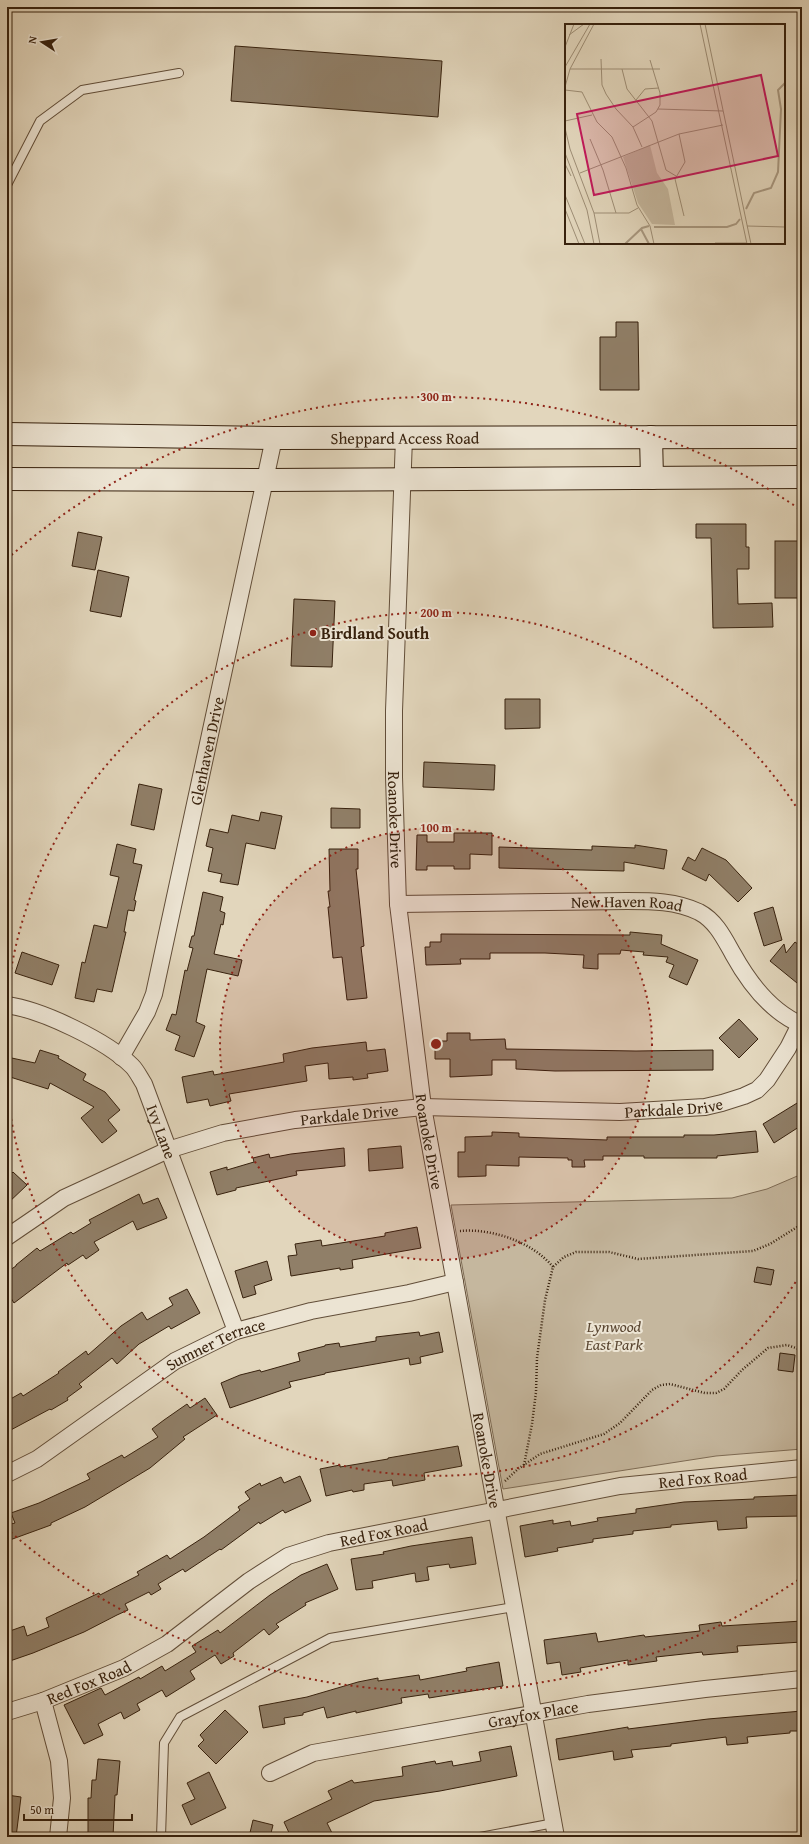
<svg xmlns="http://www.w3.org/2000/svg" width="809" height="1844" font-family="'Gentium Book Plus',serif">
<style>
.green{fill:#c5b79e;stroke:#7e6c56}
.building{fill:#907f68;stroke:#37210d}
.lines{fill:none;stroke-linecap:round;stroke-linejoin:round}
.service-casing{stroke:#624e39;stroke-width:10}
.minor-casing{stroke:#624e39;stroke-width:18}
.secondary-casing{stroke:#37210d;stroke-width:24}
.path{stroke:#37210d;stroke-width:2.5;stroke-dasharray:1 2;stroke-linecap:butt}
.service{stroke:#ece4d3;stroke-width:8}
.minor{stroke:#ece4d3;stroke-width:16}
.secondary{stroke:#ece4d3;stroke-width:22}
.ring{fill:none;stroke:#8f2418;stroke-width:2;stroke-dasharray:2 4}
.poi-dot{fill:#8f2418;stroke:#ece4d3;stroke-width:1.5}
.labels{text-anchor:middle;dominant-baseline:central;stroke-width:4;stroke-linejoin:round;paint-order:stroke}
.street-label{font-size:16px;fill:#37210d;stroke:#ece4d3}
.poi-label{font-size:16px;font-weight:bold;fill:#37210d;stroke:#ece4d3;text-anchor:start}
.park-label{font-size:16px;font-style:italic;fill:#5a4631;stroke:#ece4d3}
.inset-river{fill:none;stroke:#a89880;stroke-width:2}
.inset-road{fill:none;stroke:#9e8e76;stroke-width:1}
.view{fill:#c2185b;fill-opacity:0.15;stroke:#c2185b;stroke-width:2}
.inset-edge{fill:none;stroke:#37210d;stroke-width:2}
.centre{fill:#8f2418;stroke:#ece4d3;stroke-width:2}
.ring-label{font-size:12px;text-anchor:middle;font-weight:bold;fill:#8f2418;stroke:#ece4d3;stroke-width:4;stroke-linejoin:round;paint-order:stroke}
</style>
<rect width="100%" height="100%" fill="#e2d6bc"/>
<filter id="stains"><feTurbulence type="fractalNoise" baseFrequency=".005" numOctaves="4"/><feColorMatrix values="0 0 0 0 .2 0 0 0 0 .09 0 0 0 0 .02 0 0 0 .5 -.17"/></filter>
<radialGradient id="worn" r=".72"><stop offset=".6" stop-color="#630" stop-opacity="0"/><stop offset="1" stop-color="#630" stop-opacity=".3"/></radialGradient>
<polygon class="green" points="802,1174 802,1449 716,1456 503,1489 451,1205 732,1198 767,1189"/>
<g class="building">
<polygon points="235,46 442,61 438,117 231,101"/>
<polygon points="616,322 638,322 639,390 600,390 600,337 616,337"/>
<polygon points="696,524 746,524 746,547 749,547 749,569 737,569 738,604 772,603 773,627 713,628 711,538 696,538"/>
<polygon points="78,532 102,537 95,570 72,566"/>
<rect x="775" y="541" width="27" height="57"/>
<polygon points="98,570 129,577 121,617 90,611"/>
<polygon points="294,599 335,601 332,667 291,666"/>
<polygon points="505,699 540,699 540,728 505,729"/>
<polygon points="424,762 495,765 494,790 423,787"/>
<polygon points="139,784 162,789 154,830 131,825"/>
<polygon points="331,808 360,809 360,828 331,828"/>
<polygon points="261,812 282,816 275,849 246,843 238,885 220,882 222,874 208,871 213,848 206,846 210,829 228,833 232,815 259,821"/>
<polygon points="454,833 492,833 492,855 470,854 470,869 454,869 454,866 427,866 427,870 416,870 417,835 427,835 427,842 454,842"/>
<polygon points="117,844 136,849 133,863 142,865 134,900 136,901 134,911 128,910 124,932 126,932 112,992 97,989 94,1002 75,998 82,962 85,963 94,925 107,928 119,877 110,875"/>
<polygon points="635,845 667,850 664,869 624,862 624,871 499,868 499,847 592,850 592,846 635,848"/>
<polygon points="702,848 726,860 752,888 738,902 709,874 706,881 682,869 688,857 695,861"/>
<polygon points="329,849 358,849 358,869 356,869 364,946 361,947 367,998 347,1000 342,957 333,958 328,907 330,907 328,891 330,891"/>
<polygon points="203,892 223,897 220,911 225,913 223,925 221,924 214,954 242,960 238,976 207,969 196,1022 205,1026 194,1057 175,1050 180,1036 166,1030 172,1014 176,1015 185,970 187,971 193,948 189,947 192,936 194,936"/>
<polygon points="773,907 782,940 764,946 754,913"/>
<polygon points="630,932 662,935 661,944 698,960 687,985 669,977 674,965 666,962 668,957 643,955 644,952 621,950 620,954 598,954 598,969 583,968 584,955 545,953 490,953 490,959 460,959 461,964 426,965 425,947 430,947 430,942 441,942 441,934 630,935"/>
<polygon points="795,942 802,947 802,977 797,983 770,961 784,944 786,953"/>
<polygon points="22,952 59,965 52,985 15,973"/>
<polygon points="739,1019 758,1039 739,1058 719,1038"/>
<polygon points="447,1033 470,1033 470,1040 505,1039 506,1049 636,1051 713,1050 713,1070 555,1071 516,1069 516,1060 492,1060 492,1075 450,1077 450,1059 435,1059 435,1041 447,1041"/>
<polygon points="366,1042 367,1051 385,1049 388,1071 367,1074 368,1078 353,1080 353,1077 329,1079 328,1063 305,1066 307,1081 229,1094 231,1101 210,1106 208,1099 187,1103 182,1077 213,1071 214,1075 284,1062 283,1054 312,1048"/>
<polygon points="40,1050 59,1056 58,1058 86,1074 83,1080 105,1092 120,1110 108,1120 117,1131 102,1143 81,1118 94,1107 50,1083 48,1089 7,1076 7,1057 35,1063"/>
<polygon points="802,1100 802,1125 774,1143 763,1124"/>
<polygon points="756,1131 758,1152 717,1156 717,1158 644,1158 644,1156 603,1156 603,1160 584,1160 585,1167 572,1167 572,1160 568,1160 568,1158 519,1157 519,1166 486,1165 486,1176 458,1177 458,1152 465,1152 465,1137 492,1136 492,1132 519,1133 519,1137 607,1140 607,1137 684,1137 684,1135 714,1135"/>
<polygon points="401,1146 403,1168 369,1171 368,1149"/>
<polygon points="344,1148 345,1166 296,1171 297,1175 236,1188 236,1190 217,1195 210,1172 227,1167 227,1170 254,1162 253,1158 269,1154 270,1158 291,1154"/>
<polygon points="13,1172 27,1185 7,1204 7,1178"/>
<polygon points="139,1194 143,1204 158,1198 167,1218 137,1230 133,1221 94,1242 99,1250 86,1259 83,1255 68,1265 67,1263 14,1303 7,1292 7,1272 16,1266 16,1265 37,1248 40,1251 71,1232 73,1234 91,1223 89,1220"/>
<polygon points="417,1227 421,1248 352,1260 353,1268 340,1270 340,1268 291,1276 288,1256 297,1255 295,1244 321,1240 322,1246 385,1236 385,1233"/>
<polygon points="267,1261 272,1280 254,1286 256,1294 243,1298 235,1271"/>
<polygon points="757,1267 774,1270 771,1285 754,1282"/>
<polygon points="187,1289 200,1313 171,1329 169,1326 139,1344 117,1364 112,1358 79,1384 82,1387 67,1398 68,1400 51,1410 50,1409 7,1432 7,1401 21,1393 23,1396 59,1373 58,1372 86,1351 88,1355 121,1326 142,1312 147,1320 173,1305 169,1298"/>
<polygon points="419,1332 420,1336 439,1332 443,1352 420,1357 421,1363 410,1365 409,1358 325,1373 325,1374 289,1382 291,1387 230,1408 221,1383 240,1375 260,1370 261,1372 300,1361 298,1353 325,1346 325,1345 339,1343 340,1347 376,1341 376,1337"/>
<polygon points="780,1353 795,1355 793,1372 778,1370"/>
<polygon points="205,1398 217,1415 183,1437 185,1439 150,1468 85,1507 51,1523 51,1525 7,1541 7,1525 15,1523 11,1513 39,1503 90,1479 87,1474 122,1455 124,1458 158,1437 152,1429 164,1420 187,1404 190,1408"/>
<polygon points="458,1446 462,1466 424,1473 425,1480 393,1486 392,1480 364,1484 364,1490 353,1492 352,1490 326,1496 320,1469 340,1465 340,1467 388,1459 388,1458"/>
<polygon points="300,1476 311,1501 285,1513 283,1510 260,1524 259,1522 221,1550 220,1549 185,1572 183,1569 158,1584 161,1589 151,1595 149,1592 125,1604 128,1610 117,1615 84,1632 33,1653 7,1662 7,1632 24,1626 27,1636 49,1627 46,1618 99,1593 100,1595 139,1575 137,1572 167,1555 170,1559 204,1537 240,1510 238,1507 250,1499 245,1492 260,1483 261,1486 281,1477 284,1483"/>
<polygon points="802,1495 802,1516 746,1517 747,1528 718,1530 717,1521 671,1525 671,1527 633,1531 633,1534 593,1539 593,1542 557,1548 558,1551 525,1557 520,1526 553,1520 553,1524 570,1521 571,1526 598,1521 597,1518 636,1513 636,1509 684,1502 754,1499 754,1497"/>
<polygon points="472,1537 476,1564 450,1568 449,1564 427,1567 429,1580 416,1582 415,1573 372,1581 373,1588 356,1590 351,1559 384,1554 383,1552 411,1546"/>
<polygon points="327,1564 338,1589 305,1603 306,1605 276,1624 279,1627 269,1635 264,1629 233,1653 234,1656 221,1664 215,1655 190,1671 195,1679 166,1697 162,1690 137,1704 140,1710 124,1719 121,1712 98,1724 103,1735 84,1744 64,1705 101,1688 105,1695 139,1677 140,1679 162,1666 165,1671 196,1652 192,1646 218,1630 220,1633 270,1595 301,1575"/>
<polygon points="802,1621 802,1642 737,1646 738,1652 703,1655 702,1652 656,1657 657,1661 628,1665 628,1660 580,1668 581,1672 562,1675 560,1662 547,1664 544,1640 596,1633 598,1642 644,1635 645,1637 700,1631 699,1625 721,1622 722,1626"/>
<polygon points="499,1662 503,1686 429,1698 428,1694 401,1698 402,1703 356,1713 356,1711 327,1718 324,1707 303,1713 303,1715 284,1718 285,1724 263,1728 259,1706 307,1697 358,1682 378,1678 378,1681 419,1675 420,1680 467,1671 466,1668"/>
<polygon points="225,1710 248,1732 216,1764 198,1746 204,1740 200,1735"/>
<polygon points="802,1711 802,1731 790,1731 790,1733 747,1737 748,1743 727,1745 726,1737 671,1744 671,1746 631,1750 633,1757 614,1760 613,1751 559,1760 556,1739 628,1727 628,1729 708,1719"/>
<polygon points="511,1746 517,1776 440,1791 374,1801 327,1823 332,1833 324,1837 291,1837 284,1822 332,1799 328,1791 352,1780 354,1783 403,1776 402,1767 435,1761 436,1764 452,1761 453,1766 481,1761 479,1752"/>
<polygon points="98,1759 120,1761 117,1795 115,1795 113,1837 88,1837 88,1798 91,1798 92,1780 96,1780"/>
<polygon points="209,1772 226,1808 191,1825 182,1805 195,1799 187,1783"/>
<polygon points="7,1795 21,1797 16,1837 7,1837"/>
<polygon points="253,1820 273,1825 270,1837 249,1837"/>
</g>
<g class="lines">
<defs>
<g id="service">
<polyline points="7,185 40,121 82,90 179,73"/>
<polyline points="161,1837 164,1743 180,1717 330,1638 514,1607"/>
<polyline points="480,1837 554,1823"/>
</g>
<g id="minor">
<path id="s1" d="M404 438 394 711V777L398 904 423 1107 556 1837"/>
<path id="s2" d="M398 904 627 901C652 901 676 901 699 912 716 921 724 938 733 954 749 983 771 1012 802 1025"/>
<path id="s3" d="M7 1005C42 1010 107 1041 132 1066 137 1071 140 1078 144 1084L236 1331"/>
<path id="s4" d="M121 1057 147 1012 154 994 274 438"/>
<path id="s5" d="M7 1237 64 1198 168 1150 223 1133 295 1120 423 1107 620 1112 705 1107 722 1103 744 1096 757 1090 767 1080 788 1048 800 1024"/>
<path id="s6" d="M7 1474 37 1459 175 1361 236 1331 311 1311 409 1293 455 1282"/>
<polyline points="43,1701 59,1761 62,1798 58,1837"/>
<path id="s7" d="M7 1712 43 1701 124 1668 167 1644 249 1581 288 1556 329 1543 620 1486 802 1468"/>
<path id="s8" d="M270 1773 313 1753 588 1704 705 1689 802 1679"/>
</g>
<g id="secondary">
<path id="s9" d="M7 434 274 438 802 437"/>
<polyline points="651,437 652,478"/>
<polyline points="7,479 265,480 802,477"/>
</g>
</defs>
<use href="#service" class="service-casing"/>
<use href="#minor" class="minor-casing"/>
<use href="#secondary" class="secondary-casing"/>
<g class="path">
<path d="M460 1231C491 1228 533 1242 553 1267"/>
<polyline points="524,1465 532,1424 536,1392 537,1358 545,1300 553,1267 564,1257 576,1252 609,1252 638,1259 753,1251 770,1244 802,1224"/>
<polyline points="505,1481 518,1469 540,1454 604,1434 620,1423 652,1390 661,1385 670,1384 705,1393 716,1393 724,1389 742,1370 768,1348 787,1345 802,1350"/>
</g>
<use href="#service" class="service"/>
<use href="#minor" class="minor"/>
<use href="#secondary" class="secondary"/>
</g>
<circle cx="436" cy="1044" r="216" fill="#8f2418" fill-opacity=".12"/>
<g class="ring">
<circle cx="436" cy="1044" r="216"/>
<path d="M802 1272A431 431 0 0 1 7 1089M7 999A431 431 0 0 1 802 816"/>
<path d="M798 1580A647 647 0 0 1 7 1529M7 559A647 647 0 0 1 798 508"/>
</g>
<circle class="poi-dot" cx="313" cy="633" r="4"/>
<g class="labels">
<g class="street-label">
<text stroke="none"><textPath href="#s9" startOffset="398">Sheppard Access Road</textPath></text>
<text stroke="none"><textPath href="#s4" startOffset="320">Glenhaven Drive</textPath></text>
<text stroke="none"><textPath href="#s1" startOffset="382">Roanoke Drive</textPath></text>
<text stroke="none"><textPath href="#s2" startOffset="229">New Haven Road</textPath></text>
<text stroke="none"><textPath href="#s5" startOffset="694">Parkdale Drive</textPath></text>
<text stroke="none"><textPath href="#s5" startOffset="369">Parkdale Drive</textPath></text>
<text stroke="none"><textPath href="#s3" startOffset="213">Ivy Lane</textPath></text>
<text stroke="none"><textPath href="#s1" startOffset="706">Roanoke Drive</textPath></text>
<text stroke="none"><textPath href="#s6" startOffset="247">Sumner Terrace</textPath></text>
<text stroke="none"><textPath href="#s1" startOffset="1030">Roanoke Drive</textPath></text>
<text stroke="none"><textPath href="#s7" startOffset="747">Red Fox Road</textPath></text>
<text stroke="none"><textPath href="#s7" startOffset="423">Red Fox Road</textPath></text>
<text stroke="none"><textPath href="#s7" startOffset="87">Red Fox Road</textPath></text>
<text stroke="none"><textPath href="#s8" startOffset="271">Grayfox Place</textPath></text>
</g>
<g class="poi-label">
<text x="321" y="633">Birdland South</text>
</g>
<g class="park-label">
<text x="614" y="1326">Lynwood<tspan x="614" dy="18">East Park</tspan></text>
</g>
</g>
<g transform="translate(565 24)">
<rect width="220" height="220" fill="#e2d6bc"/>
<path d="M85 121 92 149 103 165 110 201 87 200 73 179 58 133Z" fill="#c5b79e"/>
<path class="inset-river" d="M181 185 189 169 206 164 213 148 216 85 213 66 220 59M89 203H162L171 200 175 195M76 205 84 220M60 220 77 204 84 202"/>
<path class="inset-road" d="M135 0 182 220M140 0 186 220M4 11 19 0M0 23 9 0M36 35 37 61 41 70 51 85 68 103 77 123M0 43 25 0M5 45H95M57 45 62 65 87 97 101 146 111 152M0 63 5 45 29 0M0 66 17 68 32 98 47 113 61 144 72 181 85 202 89 220M71 76 80 65 94 64M93 85 158 87M0 97 27 91M68 103 91 88 95 81V69L85 36M0 104 5 125 29 189 35 220M114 110 120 138 110 155 119 192M25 115 38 146 51 189M0 129 22 186 29 220M0 140 6 152M15 149 114 110 158 101M0 171 20 220M0 185 14 220M29 189H64L73 184M182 202 220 203M150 219H182"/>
<path class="view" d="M196 51 213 132 29 171 12 90Z"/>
<rect width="220" height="220" class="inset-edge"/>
</g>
<circle cx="436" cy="1044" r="6" class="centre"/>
<g class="ring-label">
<text x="436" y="401">300 m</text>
<text x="436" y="617">200 m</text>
<text x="436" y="832">100 m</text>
</g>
<rect width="809" height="1844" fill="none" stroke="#e2d6bc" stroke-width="24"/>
<rect x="8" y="8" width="793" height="1828" fill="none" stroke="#37210d" stroke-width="2"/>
<rect x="12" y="12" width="785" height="1820" fill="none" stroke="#37210d"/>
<g transform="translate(42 42) rotate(282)" stroke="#ece4d3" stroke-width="3" paint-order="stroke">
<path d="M0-3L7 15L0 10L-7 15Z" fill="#37210d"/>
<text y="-6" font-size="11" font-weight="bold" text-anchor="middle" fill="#37210d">N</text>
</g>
<path d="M24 1814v6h108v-6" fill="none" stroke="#37210d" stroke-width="2"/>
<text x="30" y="1814" font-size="12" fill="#37210d" stroke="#ece4d3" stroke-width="3" paint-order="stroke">50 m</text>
<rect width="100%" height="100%" filter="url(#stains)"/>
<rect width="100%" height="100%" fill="url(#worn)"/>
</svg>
